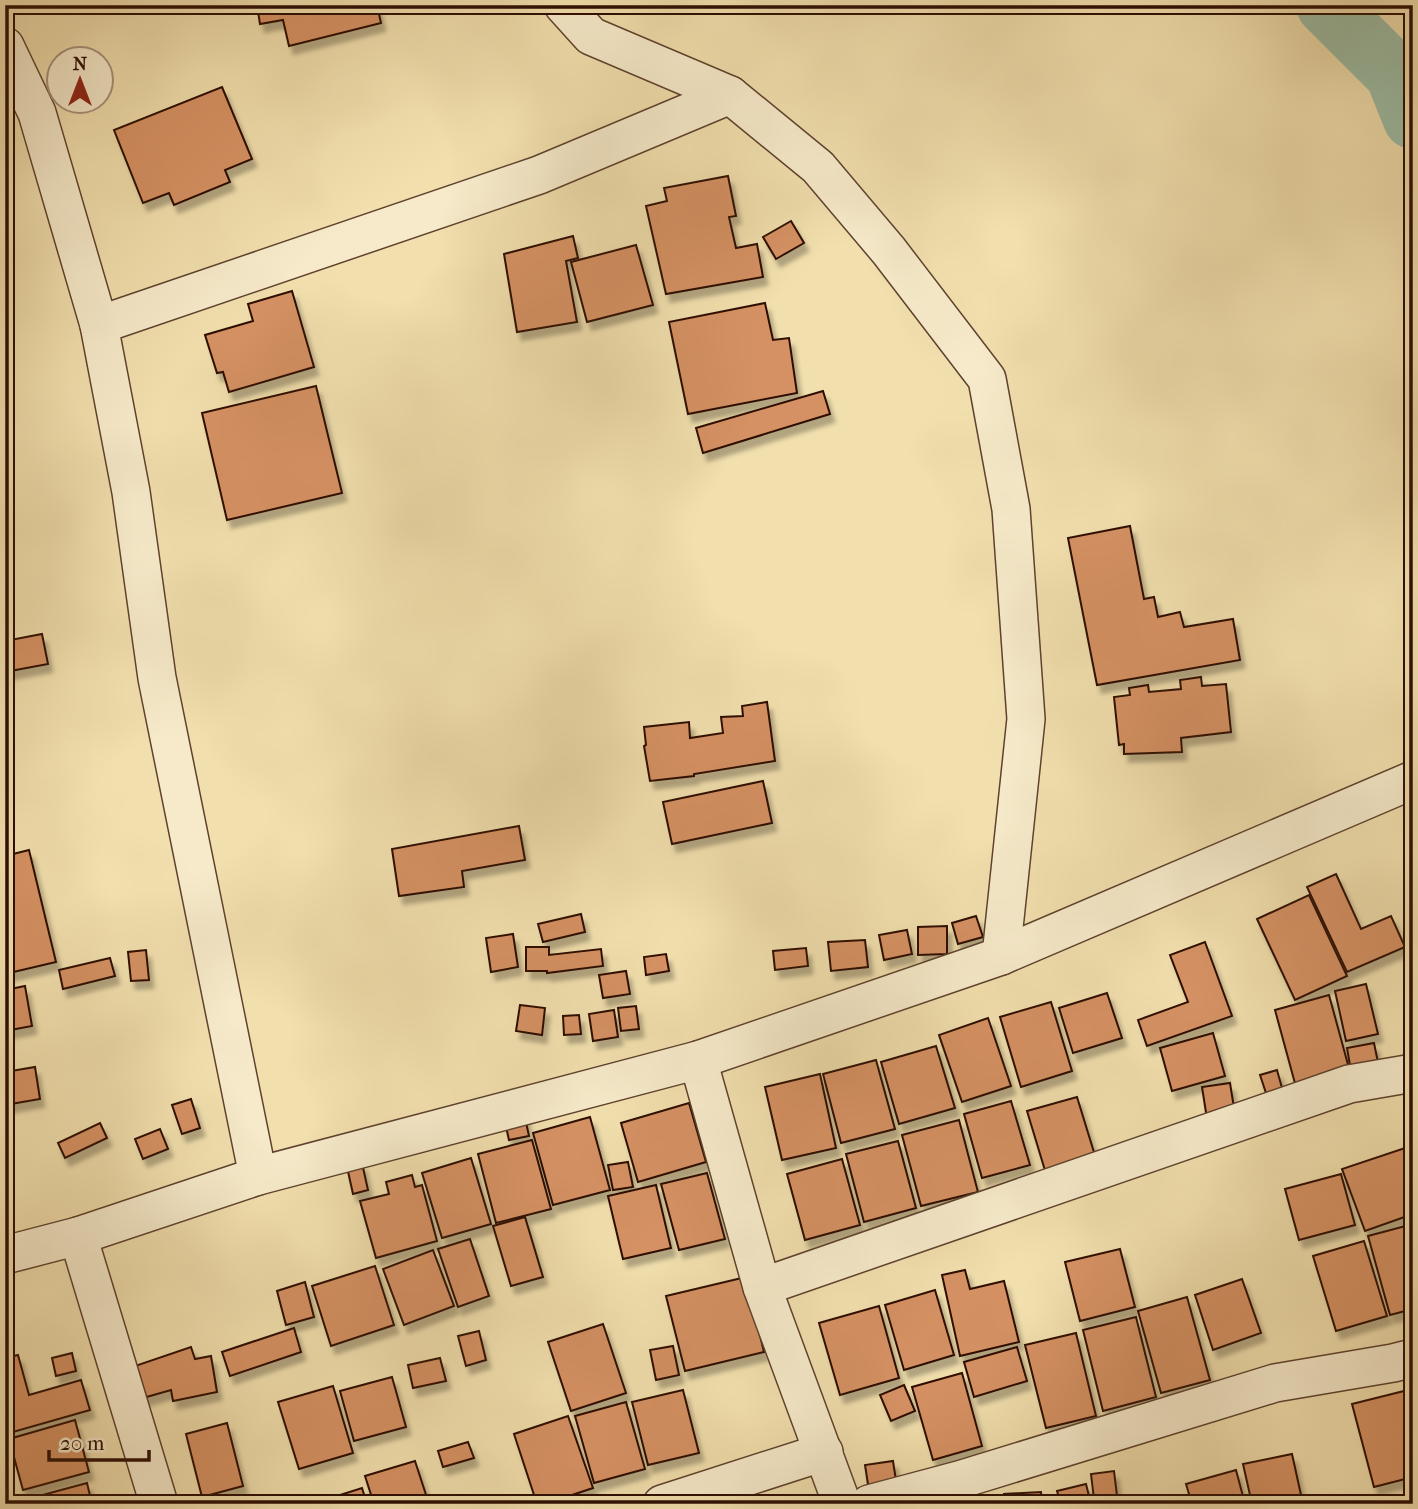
<svg xmlns="http://www.w3.org/2000/svg" width="1418" height="1509" font-family="'IM FELL French Canon',serif">
<style>
.lines{fill:none;stroke-linecap:round;stroke-linejoin:round}
.river{stroke:#9cbda5;stroke-width:60}
.building{fill:#d59163;stroke:#2d0e03;stroke-width:2;filter:url(#shadow)}
.minor-casing{stroke:#5e422e;stroke-width:40}
.minor{stroke:#f6eaca;stroke-width:37}
</style>
<defs>
<filter id="shadow"><feDropShadow dx="4.5" dy="8" stdDeviation="2" flood-color="#0004"/></filter>
</defs>
<rect width="100%" height="100%" fill="#f1dfad"/>
<filter id="stains"><feTurbulence type="fractalNoise" baseFrequency=".00286" numOctaves="4"/><feColorMatrix values="0 0 0 0 .2 0 0 0 0 .09 0 0 0 0 .02 0 0 0 .5 -.17"/></filter>
<radialGradient id="worn" r=".72"><stop offset=".6" stop-color="#630" stop-opacity="0"/><stop offset="1" stop-color="#630" stop-opacity=".3"/></radialGradient>
<g class="lines">
<polyline class="river" points="1326,5 1395,74 1413,119"/>
</g>
<g class="building">
<polygon points="257,5 377,5 381,23 289,46 283,20 260,24"/>
<polygon points="222,87 252,159 225,170 230,182 174,205 169,193 143,203 114,130"/>
<polygon points="728,176 736,216 729,217 736,248 757,244 763,277 666,294 646,206 667,201 664,188"/>
<polygon points="791,221 804,243 776,259 763,237"/>
<polygon points="573,236 578,258 566,261 577,322 517,332 504,254"/>
<polygon points="636,245 653,305 587,322 571,262"/>
<polygon points="292,291 314,367 229,392 223,372 217,373 205,335 253,321 248,304"/>
<polygon points="765,303 773,340 789,338 797,393 688,414 669,322"/>
<polygon points="316,386 342,493 227,520 202,413"/>
<polygon points="823,391 830,414 703,453 696,428"/>
<polygon points="1130,526 1144,599 1154,597 1158,617 1180,612 1184,627 1233,619 1240,660 1097,685 1068,538"/>
<polygon points="42,634 48,664 5,672 5,641"/>
<polygon points="1201,677 1202,686 1226,684 1231,732 1181,738 1182,752 1124,754 1124,744 1119,745 1114,697 1130,695 1129,688 1148,685 1149,692 1181,689 1180,680"/>
<polygon points="767,702 775,761 694,774 694,776 650,781 644,746 646,745 644,727 689,722 690,738 723,733 721,717 743,716 742,706"/>
<polygon points="763,781 772,823 672,844 663,802"/>
<polygon points="519,826 525,860 462,871 464,887 399,896 392,849"/>
<polygon points="29,850 56,962 5,974 5,856"/>
<polygon points="1336,874 1361,929 1391,916 1405,947 1347,972 1307,887"/>
<polygon points="1309,895 1347,976 1295,1000 1257,919"/>
<polygon points="581,914 585,932 543,942 538,924"/>
<polygon points="976,916 983,937 958,944 952,923"/>
<polygon points="947,926 947,954 918,955 918,927"/>
<polygon points="907,930 912,954 884,960 879,935"/>
<polygon points="513,934 518,967 491,972 486,938"/>
<polygon points="865,940 868,967 831,971 828,942"/>
<polygon points="1205,942 1232,1016 1147,1046 1138,1020 1188,1002 1170,955"/>
<polygon points="526,947 549,947 549,955 601,949 603,966 547,973 547,971 526,971"/>
<polygon points="806,948 808,966 775,970 773,951"/>
<polygon points="146,950 149,980 131,981 128,952"/>
<polygon points="666,954 669,971 646,975 644,957"/>
<polygon points="110,958 115,976 63,989 59,970"/>
<polygon points="626,971 630,994 603,998 599,975"/>
<polygon points="1366,984 1378,1034 1346,1041 1335,991"/>
<polygon points="25,986 32,1026 5,1031 5,990"/>
<polygon points="1107,993 1122,1038 1073,1053 1059,1008"/>
<polygon points="1329,995 1350,1072 1296,1087 1275,1010"/>
<polygon points="1051,1002 1072,1071 1021,1087 1000,1017"/>
<polygon points="520,1005 545,1008 542,1035 516,1031"/>
<polygon points="636,1006 639,1029 621,1031 618,1008"/>
<polygon points="614,1010 618,1037 593,1041 589,1014"/>
<polygon points="579,1015 581,1034 564,1035 563,1016"/>
<polygon points="988,1018 1011,1086 962,1102 939,1035"/>
<polygon points="1213,1033 1225,1076 1172,1091 1160,1048"/>
<polygon points="1374,1043 1380,1072 1352,1077 1347,1048"/>
<polygon points="936,1046 955,1108 899,1124 881,1062"/>
<polygon points="876,1060 895,1129 841,1143 823,1074"/>
<polygon points="35,1067 40,1099 5,1105 5,1072"/>
<polygon points="1277,1070 1282,1088 1266,1093 1260,1075"/>
<polygon points="820,1074 836,1148 782,1160 765,1087"/>
<polygon points="1230,1083 1235,1114 1207,1119 1202,1087"/>
<polygon points="1077,1097 1097,1162 1047,1177 1027,1111"/>
<polygon points="191,1099 200,1128 182,1134 172,1105"/>
<polygon points="1011,1101 1030,1165 982,1178 964,1114"/>
<polygon points="689,1103 706,1162 638,1182 621,1123"/>
<polygon points="524,1113 529,1136 509,1140 504,1118"/>
<polygon points="590,1117 610,1190 553,1205 533,1133"/>
<polygon points="959,1120 978,1192 921,1206 902,1135"/>
<polygon points="100,1123 107,1138 65,1158 58,1143"/>
<polygon points="160,1129 168,1149 143,1159 135,1139"/>
<polygon points="532,1140 551,1209 496,1223 478,1154"/>
<polygon points="898,1141 916,1208 864,1222 846,1154"/>
<polygon points="1405,1148 1413,1171 1413,1214 1365,1231 1342,1169"/>
<polygon points="471,1158 491,1224 442,1238 422,1173"/>
<polygon points="842,1159 860,1225 805,1240 787,1174"/>
<polygon points="628,1162 633,1187 613,1190 608,1165"/>
<polygon points="362,1163 368,1190 353,1194 347,1167"/>
<polygon points="707,1173 725,1239 679,1250 661,1184"/>
<polygon points="1341,1174 1355,1225 1299,1240 1285,1189"/>
<polygon points="412,1175 415,1187 422,1185 437,1241 376,1258 360,1201 389,1194 386,1182"/>
<polygon points="656,1185 671,1248 623,1259 608,1196"/>
<polygon points="525,1217 543,1277 511,1286 493,1226"/>
<polygon points="1413,1224 1413,1309 1390,1315 1368,1236"/>
<polygon points="470,1239 489,1296 458,1307 438,1249"/>
<polygon points="1364,1241 1387,1316 1336,1331 1313,1256"/>
<polygon points="1120,1249 1135,1307 1080,1321 1065,1262"/>
<polygon points="433,1250 454,1306 404,1325 383,1269"/>
<polygon points="375,1266 394,1325 331,1346 312,1286"/>
<polygon points="965,1270 970,1289 1004,1281 1019,1342 960,1356 942,1275"/>
<polygon points="746,1277 764,1352 685,1371 666,1296"/>
<polygon points="1242,1279 1261,1333 1213,1350 1195,1295"/>
<polygon points="305,1282 314,1317 286,1325 277,1291"/>
<polygon points="935,1290 954,1355 904,1370 885,1305"/>
<polygon points="1187,1297 1210,1380 1161,1393 1138,1311"/>
<polygon points="879,1306 899,1378 840,1395 819,1323"/>
<polygon points="1136,1317 1156,1397 1103,1411 1083,1330"/>
<polygon points="603,1324 626,1393 571,1411 548,1342"/>
<polygon points="294,1328 301,1352 230,1376 222,1352"/>
<polygon points="479,1331 486,1360 466,1366 458,1336"/>
<polygon points="1076,1333 1096,1416 1046,1428 1025,1345"/>
<polygon points="673,1346 679,1375 656,1380 650,1350"/>
<polygon points="191,1347 195,1359 211,1356 217,1392 173,1401 171,1390 143,1398 132,1367"/>
<polygon points="1017,1347 1027,1381 974,1397 964,1362"/>
<polygon points="72,1353 76,1371 56,1376 52,1358"/>
<polygon points="18,1355 29,1395 81,1380 90,1410 6,1434 5,1358"/>
<polygon points="440,1358 446,1381 413,1388 408,1365"/>
<polygon points="962,1373 982,1446 933,1460 912,1387"/>
<polygon points="392,1377 406,1427 354,1441 340,1391"/>
<polygon points="904,1385 915,1411 891,1421 880,1395"/>
<polygon points="333,1386 353,1453 299,1469 278,1402"/>
<polygon points="683,1390 699,1453 648,1465 632,1402"/>
<polygon points="1408,1390 1413,1407 1413,1477 1374,1487 1352,1404"/>
<polygon points="626,1402 645,1469 594,1483 575,1416"/>
<polygon points="568,1416 593,1488 545,1504 537,1504 514,1434"/>
<polygon points="75,1420 89,1472 23,1490 9,1439"/>
<polygon points="227,1423 243,1486 202,1497 186,1434"/>
<polygon points="468,1442 474,1458 443,1467 438,1451"/>
<polygon points="1292,1454 1303,1504 1252,1504 1243,1464"/>
<polygon points="415,1461 429,1504 374,1504 365,1476"/>
<polygon points="893,1461 897,1487 869,1491 865,1465"/>
<polygon points="1236,1470 1245,1504 1192,1504 1186,1484"/>
<polygon points="1114,1471 1117,1496 1094,1499 1091,1474"/>
<polygon points="87,1483 92,1504 25,1504 24,1500"/>
<polygon points="1086,1484 1091,1504 1061,1504 1057,1491"/>
<polygon points="362,1488 367,1504 315,1504 315,1503"/>
<polygon points="1041,1492 1042,1504 1004,1504 1004,1494"/>
</g>
<g class="lines">
<defs>
<g id="minor">
<polyline points="563,5 591,36 730,95 818,167 889,251 987,379 1011,509 1026,719 1001,956"/>
<polyline points="5,46 37,113 99,325 131,492 157,678 258,1176 78,1236 5,1255"/>
<polyline points="99,325 539,175 730,95"/>
<polyline points="698,1060 762,1287 842,1504"/>
<polyline points="258,1176 698,1060 1001,956 1413,780"/>
<polyline points="78,1236 159,1504"/>
<polyline points="762,1287 1349,1084 1413,1073"/>
<polyline points="662,1504 824,1452"/>
<polyline points="869,1504 959,1480 1275,1383 1393,1363 1413,1358"/>
</g>
</defs>
<use href="#minor" class="minor-casing"/>
<use href="#minor" class="minor"/>
</g>
<rect width="1418" height="1509" fill="none" stroke="#f1dfad" stroke-width="28"/>
<rect x="7" y="7" width="1404" height="1495" fill="none" stroke="#2d0e03" stroke-width="3.5"/>
<rect x="14" y="14" width="1390" height="1481" fill="none" stroke="#2d0e03" stroke-width="2"/>
<g transform="translate(80 80)"><circle r="33" fill="#f6eaca" stroke="#a6927a" stroke-width="2"/>
<path d="M0-5L12 26L0 18L-12 26Z" fill="#8f2418"/>
<text y="-10" font-size="19" font-weight="bold" text-anchor="middle" fill="#2d0e03">N</text>
</g>
<path d="M49 1450v10h100v-10" fill="none" stroke="#2d0e03" stroke-width="3.5"/>
<text x="60" y="1450" font-size="21" fill="#2d0e03" stroke="#f6eaca" stroke-width="5" paint-order="stroke">20 m</text>
<rect width="100%" height="100%" filter="url(#stains)"/>
<rect width="100%" height="100%" fill="url(#worn)"/>
</svg>
